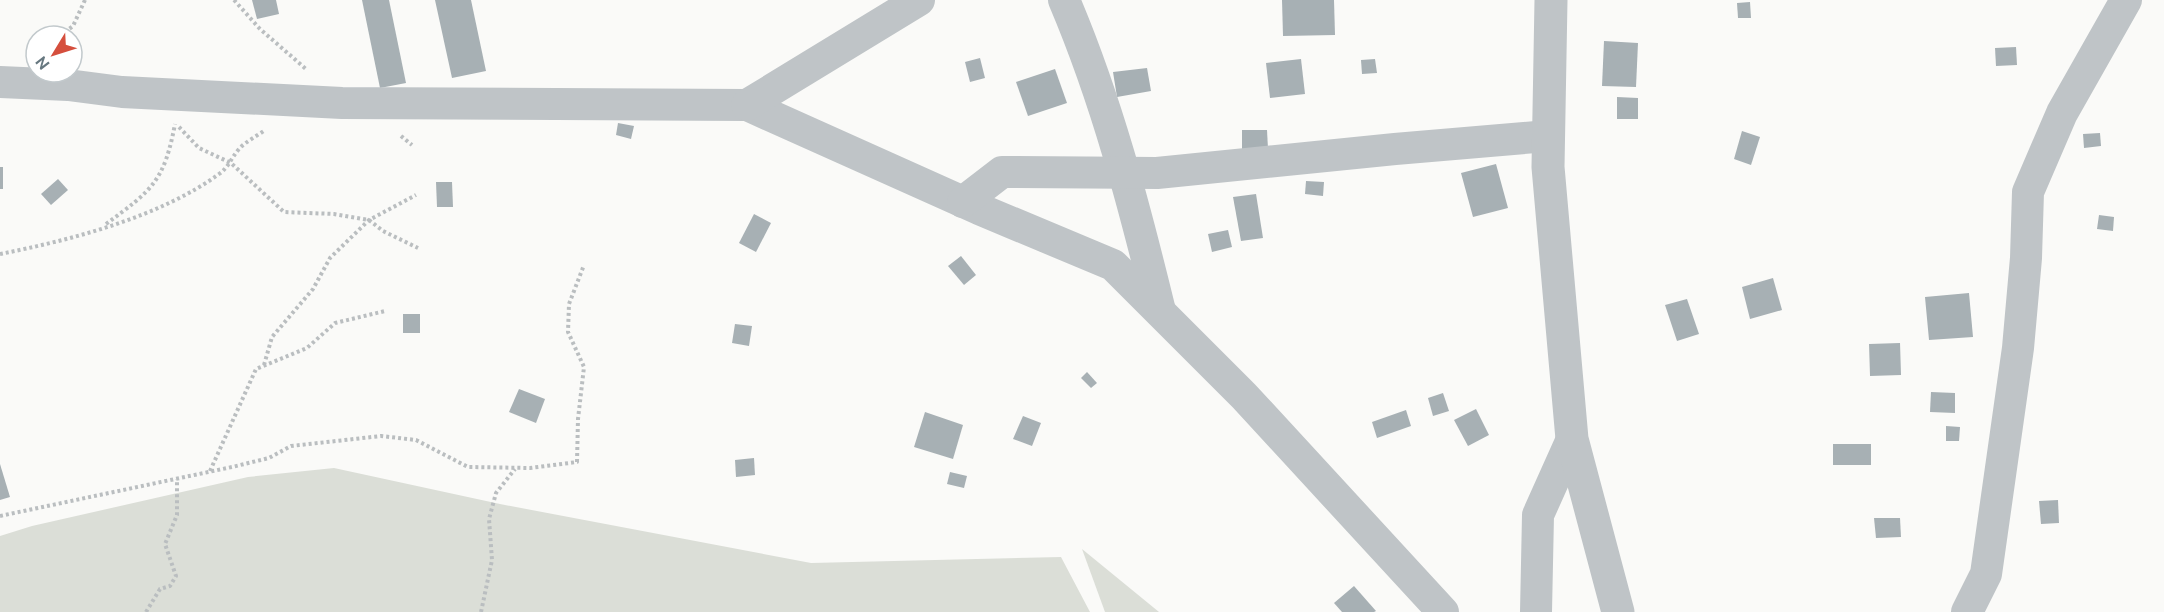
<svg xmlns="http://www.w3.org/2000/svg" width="2164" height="612" font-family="Ubuntu,sans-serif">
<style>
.green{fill:#dbded7}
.building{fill:#a7b0b4}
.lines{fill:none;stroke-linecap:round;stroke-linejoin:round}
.path{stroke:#babec0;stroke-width:4;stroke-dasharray:3 3;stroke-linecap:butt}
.minor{stroke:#bfc4c7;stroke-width:32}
.tertiary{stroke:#bfc4c7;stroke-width:33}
</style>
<rect width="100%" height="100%" fill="#fafaf8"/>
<g class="green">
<polygon points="334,468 500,504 811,563 1061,557 1090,612 0,612 0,536 32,526 248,477"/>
<polygon points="1082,549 1159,612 1105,612"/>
</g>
<g class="building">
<polygon points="252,0 276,0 279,14 257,19"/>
<polygon points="362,0 389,0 406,83 380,88"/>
<polygon points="435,0 471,0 486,71 452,78"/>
<polygon points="1282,0 1334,0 1335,35 1283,36"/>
<polygon points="1750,2 1751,18 1738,18 1737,3"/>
<polygon points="1604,41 1638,43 1636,87 1602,86"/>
<polygon points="2016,47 2017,65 1996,66 1995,48"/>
<polygon points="980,58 985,78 970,82 965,62"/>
<polygon points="1301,59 1305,94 1270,98 1266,63"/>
<polygon points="1375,59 1377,73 1362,74 1361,60"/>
<polygon points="1147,68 1151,91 1117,97 1113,72"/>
<polygon points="1055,69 1067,103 1028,116 1016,82"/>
<polygon points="1617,97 1638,98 1638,119 1617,119"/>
<polygon points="618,123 634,126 631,139 616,135"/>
<polygon points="1242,130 1267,130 1268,149 1242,150"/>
<polygon points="1742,131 1760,137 1751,165 1734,159"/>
<polygon points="2100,133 2101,146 2084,148 2083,134"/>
<polygon points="1496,164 1508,208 1473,217 1461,173"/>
<rect x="0" y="167" width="3" height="22"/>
<polygon points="58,179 68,190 51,205 41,194"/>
<polygon points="1306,181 1324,182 1323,196 1305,194"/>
<polygon points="436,182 452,182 453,207 437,207"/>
<polygon points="1256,194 1263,238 1241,241 1233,197"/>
<polygon points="754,214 771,223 756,252 739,243"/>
<polygon points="2099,215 2114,217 2113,231 2097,229"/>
<polygon points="1228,230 1232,247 1212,252 1208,234"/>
<polygon points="961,256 976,275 964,285 948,266"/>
<polygon points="1773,278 1782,310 1750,319 1742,287"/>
<polygon points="1969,293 1973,337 1929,340 1925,297"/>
<polygon points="1687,299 1699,334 1677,341 1665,305"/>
<rect x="403" y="314" width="17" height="19"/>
<polygon points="735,324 752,326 749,346 732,343"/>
<polygon points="1900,343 1901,375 1870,376 1869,344"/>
<polygon points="1087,372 1097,383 1091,388 1081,378"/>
<polygon points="519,389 545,399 536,423 509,412"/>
<polygon points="1931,392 1955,393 1955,413 1930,412"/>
<polygon points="1443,393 1449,411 1433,416 1428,398"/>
<polygon points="1476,409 1489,435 1468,446 1454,420"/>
<polygon points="1406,410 1411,426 1377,438 1372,422"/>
<polygon points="925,412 963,425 953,459 914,447"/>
<polygon points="1023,416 1041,423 1032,446 1013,439"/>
<polygon points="1946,426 1960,427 1959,441 1946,441"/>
<rect x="1833" y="444" width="38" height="21"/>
<polygon points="754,458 755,475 736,477 735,460"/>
<polygon points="0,464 10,497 0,500"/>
<polygon points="950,472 967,476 964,488 947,484"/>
<polygon points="2058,500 2059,523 2041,524 2039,501"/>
<polygon points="1874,518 1900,518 1901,537 1876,538"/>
<polygon points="1354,586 1376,611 1374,612 1342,612 1334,603"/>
</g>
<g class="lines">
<g class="path">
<polyline points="234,0 260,29 306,69"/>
<polyline points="60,36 73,26 85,0"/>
<polyline points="179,127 199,148 231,163 284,212 334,214 369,220 383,231 418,248"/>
<polyline points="401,136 412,145"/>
<path d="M106 224C152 190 164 182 175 124"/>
<path d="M0 254C71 240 160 217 219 174 229 167 231 158 239 149 245 142 257 136 265 130"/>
<polyline points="264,365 272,337 313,289 330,258 369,220 416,195"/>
<polyline points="210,471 256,369 307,348 335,323 385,311"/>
<polyline points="0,516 232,467 269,458 291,446 381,436 416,440 468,467 530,468 577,462 578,419 584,367 568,332 569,304 584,265"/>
<polyline points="146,612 160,589 170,586 176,576 165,544 177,515 177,479"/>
<polyline points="481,612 492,560 489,519 496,493 515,469"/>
</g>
<g class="minor">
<path d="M1064 0C1107 101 1134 205 1160 311"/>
<polyline points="0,82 68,85 122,92 342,103 747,105 979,209 1113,265 1244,396 1443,612"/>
<polyline points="747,105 919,0"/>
<polyline points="963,202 1002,172 1157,173 1395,149 1548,136"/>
<polyline points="1536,612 1538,515 1572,439"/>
<polyline points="1967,612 1986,574 2018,348 2026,258 2028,192 2062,113 2126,0"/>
</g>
<polyline class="tertiary" points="1551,0 1548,167 1572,439 1618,612"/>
</g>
<g transform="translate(54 54) rotate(232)"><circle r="28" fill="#ffffff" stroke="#c2c9cc" stroke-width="1.5"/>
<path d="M0-4.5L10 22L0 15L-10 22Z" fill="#d54f3d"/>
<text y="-9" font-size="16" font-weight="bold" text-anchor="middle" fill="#677880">N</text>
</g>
</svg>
